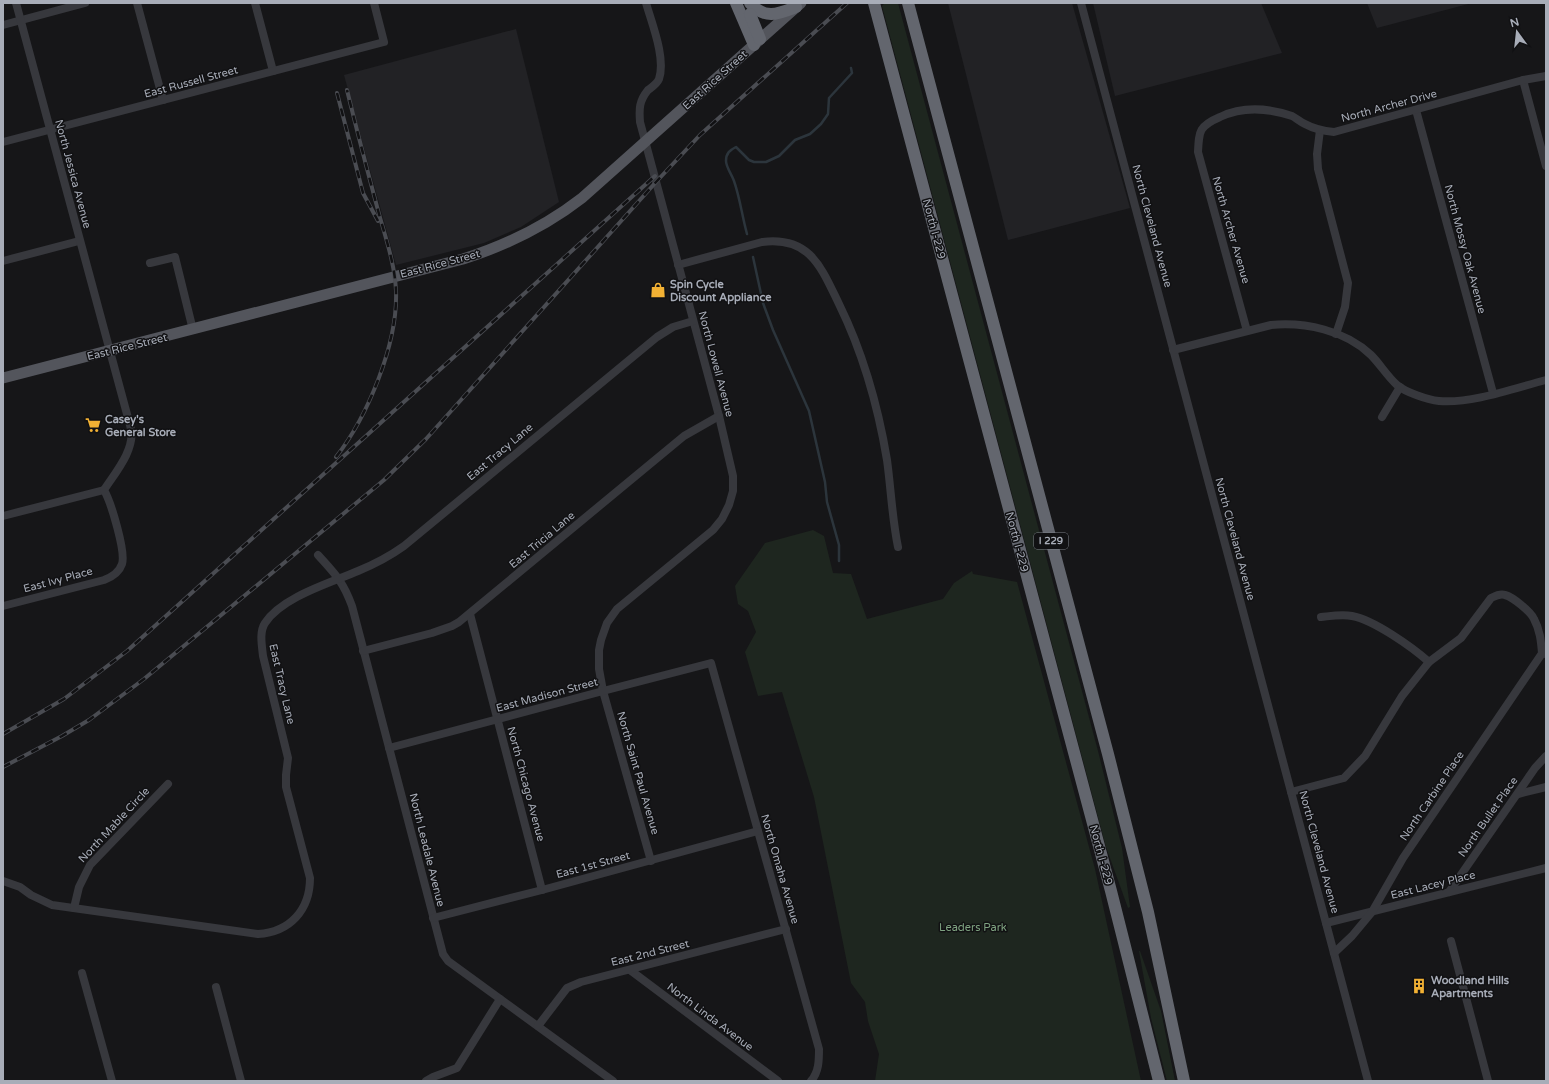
<svg xmlns="http://www.w3.org/2000/svg" width="1549" height="1084" font-family="'Varela Round',sans-serif">
<style>
.built{fill:#222225}
.green{fill:#1e261f}
.lines{fill:none;stroke-linecap:round;stroke-linejoin:round}
.stream{stroke:#2c353c;stroke-width:2.5}
.minor{stroke:#37383d;stroke-width:8}
.major{stroke:#53555c;stroke-width:11}
.highway{stroke:#63666e;stroke-width:12}
.rail-casing{stroke:#4a4c52;stroke-width:4}
.rail{stroke:#111113;stroke-width:2.5;stroke-dasharray:8;stroke-linecap:butt}
.labels{text-anchor:middle;dominant-baseline:central;stroke-width:3;stroke-linejoin:round;paint-order:stroke}
.shield{fill:#111113;stroke:#7b7e86;stroke-width:1}
.shield-label{font-size:10px;font-weight:bold;fill:#a8adb8}
.street-label{font-size:11px;fill:#a8adb8;stroke:#111113}
.poi-label{font-size:11px;font-weight:bold;fill:#a8adb8;stroke:#111113;text-anchor:start}
.park-label{font-size:11px;fill:#7fa381;stroke:#111113}
</style>
<rect width="100%" height="100%" fill="#161618"/>
<g class="built">
<polygon points="948,3 1072,3 1130,208 1008,240"/>
<polygon points="1093,3 1261,3 1282,53 1115,96"/>
<polygon points="1367,3 1472,3 1377,28"/>
<polygon points="516,29 559,202 521,227 484,243 396,265 344,75"/>
</g>
<g class="green">
<polygon points="885,3 898,3 1098,751 1122,848 1130,907 1128,908 1106,847 882,6"/>
<polygon points="813,530 824,536 833,573 851,574 867,619 943,599 954,583 972,571 973,574 1017,582 1095,869 1141,1081 875,1081 879,1054 868,1021 865,1002 851,983 814,797 782,692 758,696 745,652 756,632 748,611 738,604 735,586 765,543"/>
<polygon points="1139,951 1140,951 1161,1011 1175,1081 1167,1081 1151,1018"/>
</g>
<g class="lines">
<g class="stream">
<path d="M747 234C742 216 740 198 734 181 732 175 726 167 726 161 726 153 730 150 736 147L749 160 754 162H766L779 156 795 140 810 134 821 124 828 114 829 98 852 73 851 68"/>
<polyline points="753,257 763,303 773,330 809,411 825,482 827,502 839,545 839,561"/>
</g>
<g class="minor">
<polyline points="137,3 163,100"/>
<polyline points="255,3 273,71"/>
<path d="M646 3C652 24 666 58 659 79 657 84 652 87 648 90 639 101 639 109 640 122L719 416 733 476V491L729 505 722 519 713 530 617 609 607 623 601 640 599 650V669L603 691 651 861"/>
<polyline points="1081,3 1368,1081"/>
<polyline points="3,25 85,3"/>
<polyline points="1523,80 1546,166"/>
<polyline points="1416,110 1493,393"/>
<polyline points="1320,130 1317,154 1318,169 1348,283 1345,307 1336,334"/>
<polyline points="3,142 384,42 374,3"/>
<polyline points="3,261 79,241"/>
<polyline points="150,263 175,257 193,330"/>
<path d="M678 265 762 242C810 236 821 267 839 304 863 353 878 406 887 460 891 489 892 518 898 547"/>
<path d="M1247 331 1198 152C1199 131 1199 126 1220 117 1243 106 1268 108 1292 116 1296 118 1300 122 1305 124 1314 129 1324 131 1334 132L1523 80 1546 76"/>
<path d="M1173 350 1271 325C1305 322 1345 330 1371 355 1380 364 1387 376 1397 385 1405 392 1428 400 1439 401 1471 404 1515 388 1546 380"/>
<polyline points="1382,417 1400,387"/>
<polyline points="3,516 104,490"/>
<path d="M318 555C335 574 343 581 352 606L443 954 448 961 613 1081"/>
<path d="M3 606 104 580C112 577 119 573 122 564 126 552 111 502 104 490 115 473 135 450 131 429L16 3"/>
<polyline points="470,614 542,890"/>
<path d="M1321 617C1331 616 1342 614 1352 616 1374 620 1412 647 1429 662"/>
<polyline points="363,651 432,633 452,626 459,622 684,436 719,416"/>
<path d="M389 748 603 691 711 663 819 1049C819 1060 819 1072 811 1081"/>
<path d="M1291 792 1344 778 1365 756 1402 696 1429 662 1461 638 1491 598C1495 596 1500 593 1505 595 1513 597 1531 612 1534 619 1540 630 1541 641 1542 653L1546 654"/>
<polyline points="1518,794 1546,787"/>
<path d="M3 881 20 887 31 895 52 905 258 934C290 932 310 910 310 878L286 787V775L288 758 263 656C262 646 259 632 265 623 282 597 330 583 358 571 375 564 390 556 404 546L657 337 673 327 693 321"/>
<polyline points="1449,892 1535,768 1546,756"/>
<polyline points="74,908 79,887 90,865 168,784"/>
<polyline points="433,918 542,890 758,831"/>
<polyline points="1326,923 1546,868"/>
<polyline points="1451,941 1488,1081"/>
<polyline points="1334,953 1352,936 1372,912 1403,858 1545,649"/>
<polyline points="630,970 778,1081"/>
<polyline points="82,973 112,1081"/>
<polyline points="216,987 241,1081"/>
<polyline points="538,1026 567,988 581,982 786,929"/>
<polyline points="426,1081 433,1077 457,1068 500,999"/>
</g>
<path class="major" d="M3 378 463 259C507 245 546 226 582 198L801 3"/>
<g class="highway">
<polyline points="736,3 754,45"/>
<path d="M750 3C765 20 778 14 796 7"/>
<polyline points="874,3 1111,891 1159,1081"/>
<polyline points="908,3 1108,754 1148,912 1184,1081"/>
<polyline points="750,14 760,39"/>
</g>
<defs>
<g id="rail">
<polyline points="337,93 363,193 378,221"/>
<path d="M336 457C368 416 398 343 396 291 395 265 386 239 379 214 368 173 357 131 347 90"/>
<polyline points="3,734 64,699 127,651 655,176"/>
<polyline points="3,767 62,736 89,720 144,679 384,480 426,439 656,182 700,135 847,3"/>
</g>
</defs>
<use href="#rail" class="rail-casing"/>
<use href="#rail" class="rail"/>
</g>
<defs>
<symbol id="shop-bare" viewBox="-9 -9 18 18"><path d="M-5-2.5h2.3a2.7 3.5 0 0 1 5.4 0H5L5.5 6h-11ZM-1.5-2.5h3a1.5 2.3 0 0 0-3 0Z" fill="#f2b134" stroke="#111113" stroke-width="2.5" paint-order="stroke"/></symbol>
<symbol id="supermarket-bare" viewBox="-9 -9 18 18"><path d="M-6-5.5h2.5l.6 2H6L4.5 2H-2.5L-4.4-4H-6ZM-1.5 3.2a1.3 1.3 0 1 0 .1 0ZM3 3.2a1.3 1.3 0 1 0 .1 0Z" fill="#f2b134" stroke="#111113" stroke-width="2.5" paint-order="stroke"/></symbol>
<symbol id="building-bare" viewBox="-9 -9 18 18"><path d="M-4-6H4V6H1V3H-1V6H-4ZM-2.5-4.3h1.7v1.8h-1.7ZM.8-4.3h1.7v1.8H.8ZM-2.5-1h1.7V.8h-1.7ZM.8-1h1.7V.8H.8Z" fill="#f2b134" stroke="#111113" stroke-width="2.5" paint-order="stroke"/></symbol>
</defs>
<g fill-rule="evenodd">
<use href="#shop-bare" x="647" y="279" width="22" height="22"/>
<use href="#supermarket-bare" x="82" y="414" width="22" height="22"/>
<use href="#building-bare" x="1408" y="975" width="22" height="22"/>
</g>
<g class="labels">
<rect class="shield" x="1034" y="533" width="34" height="16" rx="3"/>
<g class="shield-label">
<text x="1051" y="541">I 229</text>
</g>
<g class="street-label">
<text transform="translate(715 80) rotate(-42)">East Rice Street</text>
<text transform="translate(191 82) rotate(-15)">East Russell Street</text>
<text transform="translate(1389 106) rotate(-15)">North Archer Drive</text>
<text transform="translate(73 174) rotate(75)">North Jessica Avenue</text>
<text transform="translate(1152 226) rotate(75)">North Cleveland Avenue</text>
<text transform="translate(934 229) rotate(75)">North I-229</text>
<text transform="translate(1231 230) rotate(74)">North Archer Avenue</text>
<text transform="translate(1465 249) rotate(75)">North Mossy Oak Avenue</text>
<text transform="translate(440 264) rotate(-15)">East Rice Street</text>
<text transform="translate(127 347) rotate(-14)">East Rice Street</text>
<text transform="translate(716 364) rotate(75)">North Lowell Avenue</text>
<text transform="translate(500 452) rotate(-40)">East Tracy Lane</text>
<text transform="translate(1235 539) rotate(75)">North Cleveland Avenue</text>
<text transform="translate(542 540) rotate(-40)">East Tricia Lane</text>
<text transform="translate(1017 542) rotate(75)">North I-229</text>
<text transform="translate(58 580) rotate(-15)">East Ivy Place</text>
<text transform="translate(282 684) rotate(77)">East Tracy Lane</text>
<text transform="translate(547 695) rotate(-15)">East Madison Street</text>
<text transform="translate(638 773) rotate(74)">North Saint Paul Avenue</text>
<text transform="translate(526 784) rotate(75)">North Chicago Avenue</text>
<text transform="translate(1432 796) rotate(-56)">North Carbine Place</text>
<text transform="translate(1488 817) rotate(-55)">North Bullet Place</text>
<text transform="translate(114 825) rotate(-47)">North Mable Circle</text>
<text transform="translate(427 850) rotate(76)">North Leadale Avenue</text>
<text transform="translate(1319 852) rotate(75)">North Cleveland Avenue</text>
<text transform="translate(1101 855) rotate(75)">North I-229</text>
<text transform="translate(593 865) rotate(-15)">East 1st Street</text>
<text transform="translate(780 869) rotate(74)">North Omaha Avenue</text>
<text transform="translate(1433 885) rotate(-14)">East Lacey Place</text>
<text transform="translate(650 953) rotate(-14)">East 2nd Street</text>
<text transform="translate(710 1017) rotate(37)">North Linda Avenue</text>
</g>
<g class="poi-label">
<text x="670" y="284">Spin Cycle<tspan x="670" dy="13">Discount Appliance</tspan></text>
<text x="105" y="419">Casey's<tspan x="105" dy="13">General Store</tspan></text>
<text x="1431" y="980">Woodland Hills<tspan x="1431" dy="13">Apartments</tspan></text>
</g>
<g class="park-label">
<text x="973" y="927">Leaders Park</text>
</g>
</g>
<rect width="1549" height="1084" fill="none" stroke="#a8adb8" stroke-width="8"/>
<g transform="translate(1517 32) rotate(345)" stroke="#111113" stroke-width="3" paint-order="stroke">
<path d="M0-3L7 15L0 10L-7 15Z" fill="#a8adb8"/>
<text y="-6" font-size="11" font-weight="bold" text-anchor="middle" fill="#a8adb8">N</text>
</g>
</svg>
